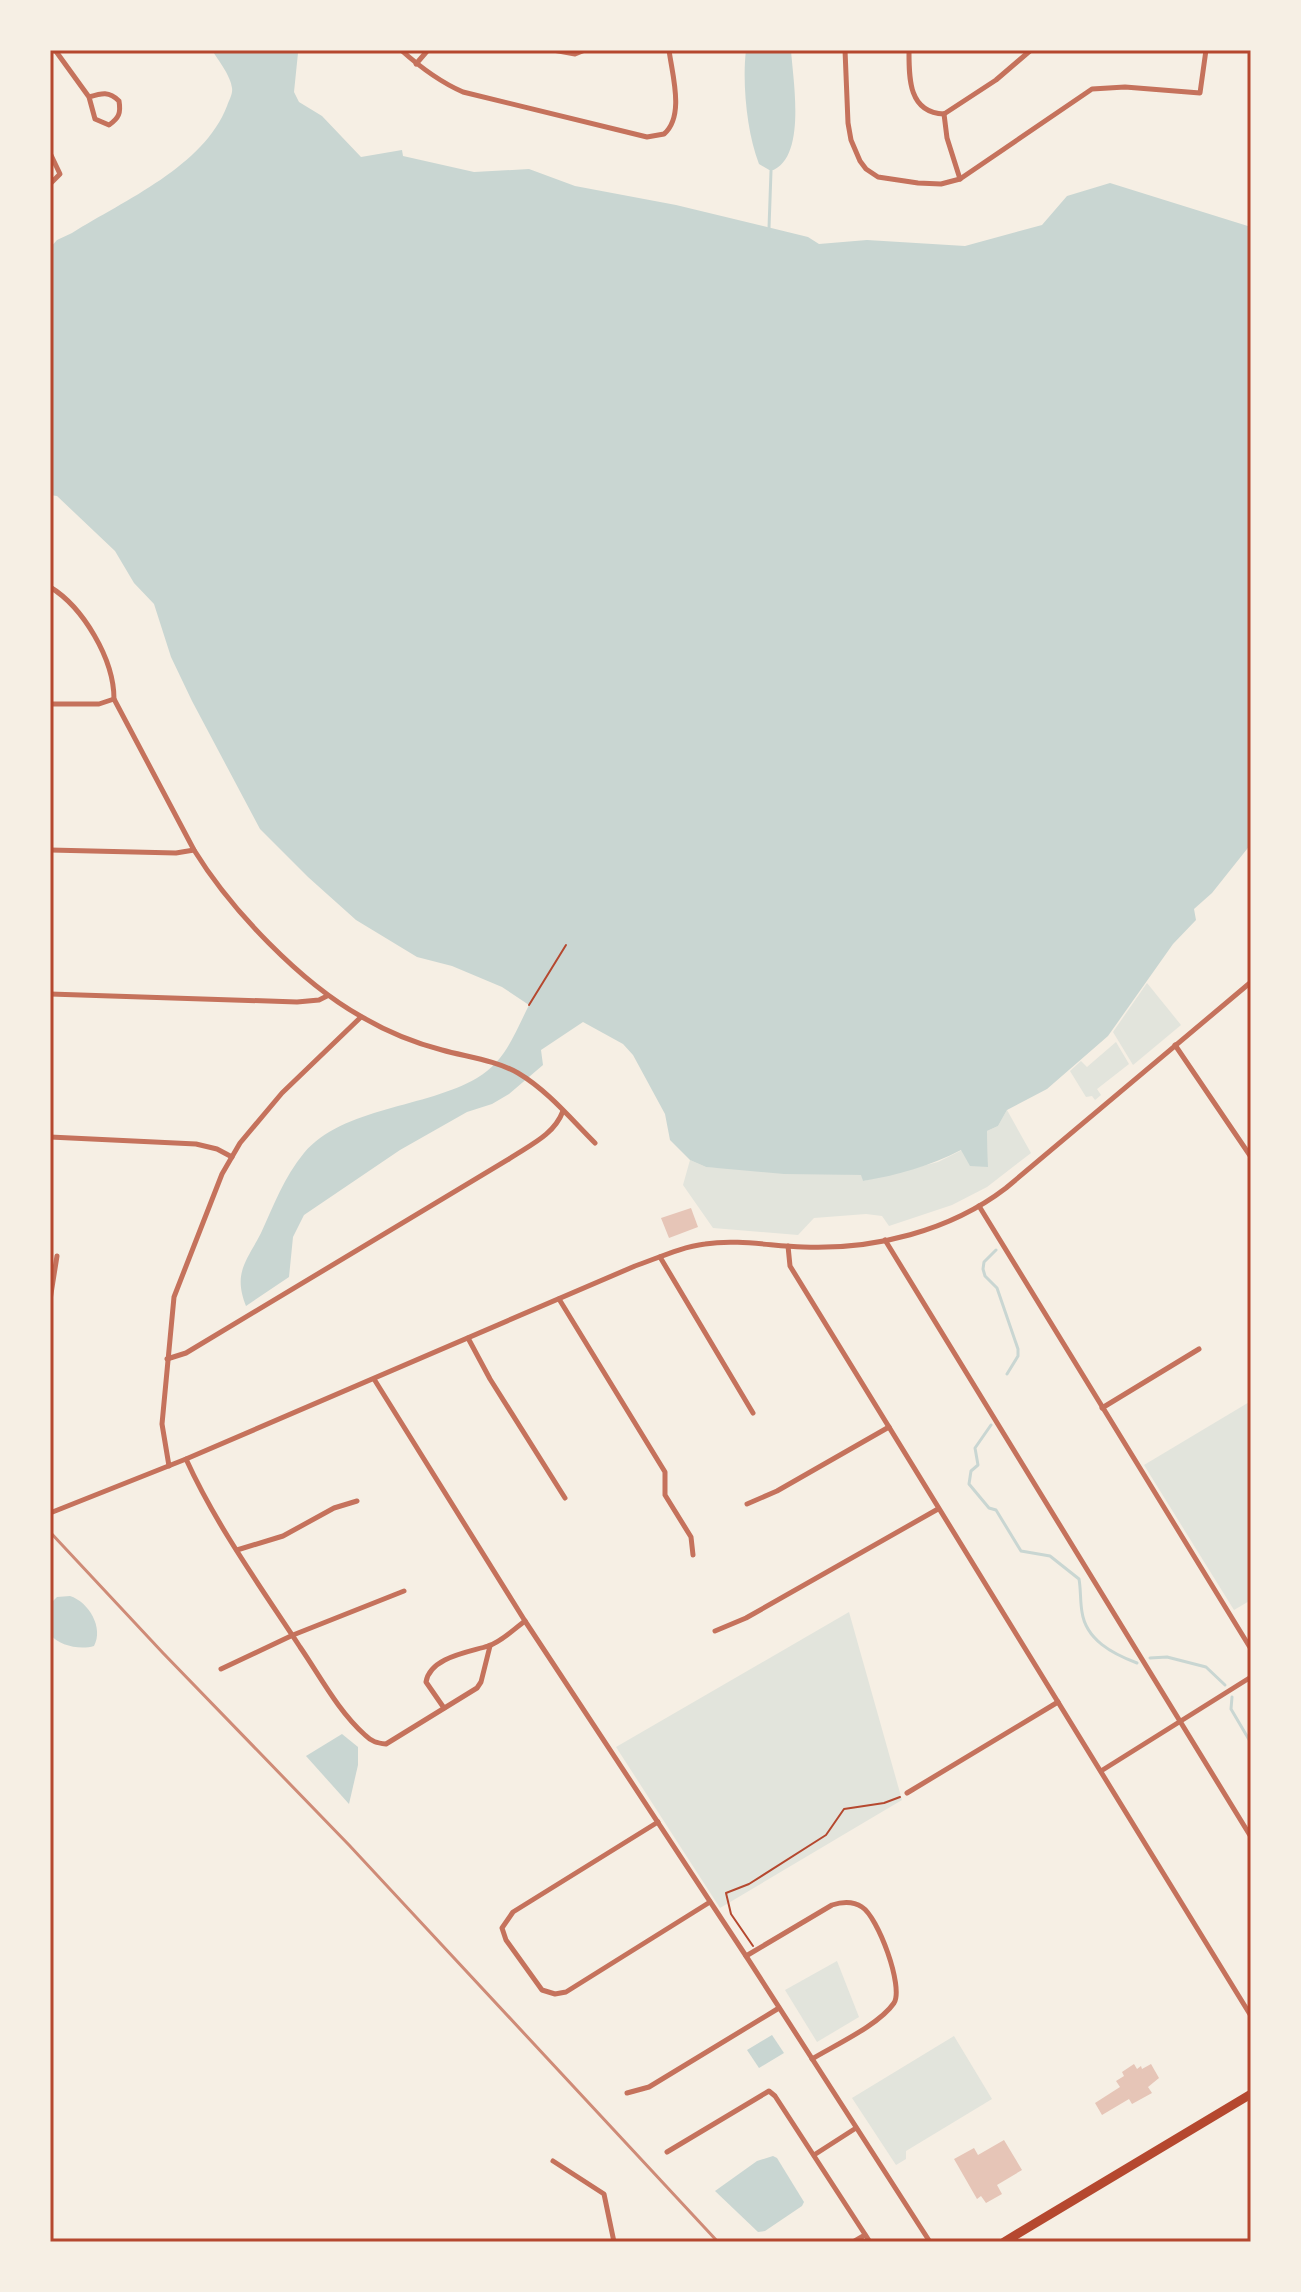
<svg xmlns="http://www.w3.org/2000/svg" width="1301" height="2292" font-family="Rubik,sans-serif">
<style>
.green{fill:#e2e4dc}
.water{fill:#c9d6d2}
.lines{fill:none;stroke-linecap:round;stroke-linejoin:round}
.stream{stroke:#c9d6d2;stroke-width:3}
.building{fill:#e6c5b7}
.path{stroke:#b5482f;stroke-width:2}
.minor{stroke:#c5725c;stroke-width:5}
.primary{stroke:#b5482f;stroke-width:9}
.rail{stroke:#cf8b77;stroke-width:3}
.neatline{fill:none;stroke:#b5482f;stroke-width:3}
</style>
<rect width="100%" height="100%" fill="#f6efe4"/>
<g class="green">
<polygon points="1147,983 1181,1025 1133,1065 1113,1032"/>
<polygon points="1116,1042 1129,1064 1097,1089 1101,1095 1095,1100 1092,1096 1086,1097 1070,1071 1081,1061 1087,1067"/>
<polygon points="1007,1110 1031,1153 987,1187 952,1205 889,1226 882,1216 866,1214 814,1218 798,1235 713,1228 683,1185 690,1160 706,1167 862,1175 863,1181 938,1162 962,1150 988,1166 987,1131 998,1126"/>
<polygon points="1251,1401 1251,1600 1234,1610 1144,1465"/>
<polygon points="849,1612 902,1800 720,1908 616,1747"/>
<polygon points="837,1961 859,2017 817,2042 785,1990"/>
<polygon points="954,2036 992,2099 906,2151 906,2159 896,2165 852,2098"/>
</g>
<g class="water">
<path d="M212 50H295L298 53 294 92 299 102 322 116 361 157 402 150 403 156 474 172 529 169 575 186 676 205 808 237 819 244 867 240 965 246 1042 225 1067 196 1110 183 1251 227V844L1212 893 1194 909 1196 920 1173 944 1108 1036 1047 1089 1007 1110 998 1126 987 1131 988 1167 970 1166 961 1150C930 1166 898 1175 863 1181L861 1175 784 1174 706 1167 690 1160 670 1140 665 1114 633 1055 623 1044 583 1022 541 1050 543 1065 509 1094 492 1104 467 1112 400 1150 304 1215 293 1237 289 1277 246 1306C233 1273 246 1262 261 1233 274 1205 284 1177 304 1153 343 1107 426 1108 477 1078 505 1062 515 1033 529 1005L502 987 452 966 417 957 356 920 308 877 260 829 192 701 171 657 154 604 134 583 115 551 57 496 50 495V248L57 240 72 233C125 200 204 166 227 106 229 100 233 94 232 88 231 76 218 60 212 50Z"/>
<path d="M746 50H791C793 81 807 158 771 171L759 164C747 133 742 84 746 50Z"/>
<path d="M70 1596C89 1602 104 1628 94 1646 80 1650 59 1646 50 1634L53 1614 51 1603 57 1597Z"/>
<polygon points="342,1734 358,1747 358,1765 349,1804 306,1756"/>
<polygon points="772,2035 784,2053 759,2068 747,2050"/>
<polygon points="773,2156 777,2158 804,2202 802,2206 765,2231 758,2232 715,2191 757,2161"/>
</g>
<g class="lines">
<g class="stream">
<polyline points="769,228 771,171"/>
<polyline points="996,1250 984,1262 983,1269 985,1276 997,1288 1018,1349 1018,1356 1007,1374"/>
<path d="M991 1425 975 1448 978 1465 971 1471 969 1484 989 1508 996 1510 1021 1551 1050 1556 1079 1579C1081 1590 1080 1601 1082 1612 1086 1640 1113 1654 1137 1663"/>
<polyline points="1150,1658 1167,1657 1206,1667 1225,1685"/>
<polyline points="1232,1697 1231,1709 1251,1743"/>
</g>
</g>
<g class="building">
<polygon points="691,1208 698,1227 669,1238 661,1218"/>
<polygon points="1134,2064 1137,2069 1141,2066 1142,2069 1151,2064 1159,2078 1148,2087 1152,2093 1132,2104 1129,2099 1102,2115 1095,2103 1120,2087 1116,2081 1124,2076 1122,2072"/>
<polygon points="1004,2140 1022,2170 997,2185 1002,2194 986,2203 981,2196 977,2199 954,2159 974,2148 978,2155"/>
</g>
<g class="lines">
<g class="path">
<polyline points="529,1005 566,945"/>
<polyline points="753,1946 731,1914 726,1893 749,1884 826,1835 844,1809 884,1803 900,1797"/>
</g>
<g class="minor">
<path d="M55 50 89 97 95 119 109 125C119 118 121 113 119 101 109 91 102 93 89 97"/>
<path d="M401 50C420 67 440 82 463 92L647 137 664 134C685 116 672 74 669 50"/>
<polyline points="553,50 575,54 585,50"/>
<polyline points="845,50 848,123 851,140 860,161 866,169 878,177 918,183 941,184 960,179 1092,89 1125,87 1200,93 1206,50"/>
<path d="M909 50C909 77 908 113 944 114"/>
<polyline points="416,64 428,50"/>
<polyline points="944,114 996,80 1031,50"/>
<polyline points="944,114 947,138 960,179"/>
<polyline points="50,153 60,174 50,184"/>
<path d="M50 587C83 607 114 659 114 699L194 850C231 910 301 983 362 1017 386 1031 415 1043 442 1050 467 1057 495 1060 518 1073 547 1090 571 1119 595 1143"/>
<polyline points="50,704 99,704 114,699"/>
<polyline points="50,850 176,853 194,850"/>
<polyline points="50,994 297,1002 319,1000 327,996"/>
<polyline points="1175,1045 1251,1157"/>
<polyline points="50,1137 196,1144 217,1149 232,1157"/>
<polyline points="979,1206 1251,1649"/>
<polyline points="885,1240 1251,1837"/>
<polyline points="788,1246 790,1266 1251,2016"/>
<polyline points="660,1257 753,1413"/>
<polyline points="559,1299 665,1472 665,1495 691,1537 693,1555"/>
<polyline points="50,1300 57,1256"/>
<polyline points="468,1338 490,1379 565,1498"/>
<path d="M167 1359 186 1353 509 1159C530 1145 554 1135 563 1111"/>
<polyline points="374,1379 525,1621 746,1956 930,2242"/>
<polyline points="1102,1408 1199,1349"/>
<path d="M186 1459C216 1525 260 1586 300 1647 320 1676 338 1711 365 1735 372 1742 377 1743 386 1744L477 1688 481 1682 490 1646"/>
<polyline points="169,1466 162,1424 174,1297 222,1174 240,1143 282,1093 361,1017"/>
<polyline points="747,1504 777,1491 889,1427"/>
<path d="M50 1513 186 1459 635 1266C658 1258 681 1247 705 1244 737 1239 771 1246 803 1247 874 1250 950 1231 1006 1188L1251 982"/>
<polyline points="237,1550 283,1536 334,1508 357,1501"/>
<polyline points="715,1631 746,1618 938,1509"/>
<polyline points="221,1669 293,1635 404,1591"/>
<path d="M444 1708 426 1682C430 1657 470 1652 488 1646 501 1642 514 1629 525 1621"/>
<polyline points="1101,1771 1251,1677"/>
<polyline points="907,1793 1058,1702"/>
<polyline points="658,1822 513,1912 502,1928 506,1940 542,1990 555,1994 566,1992 710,1902"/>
<path d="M746 1956 832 1905C841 1902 853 1901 862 1907 878 1917 904 1987 894 2003 879 2025 835 2045 812 2059"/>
<polyline points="627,2093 649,2087 779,2008"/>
<polyline points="667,2152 769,2091 775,2096 870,2242"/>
<polyline points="814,2155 856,2128"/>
<polyline points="553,2161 604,2194 614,2242"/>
<polyline points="853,2242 865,2235"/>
</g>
<polyline class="primary" points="1004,2242 1251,2094"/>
<polyline class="rail" points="50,1532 163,1653 349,1845 718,2242"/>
</g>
<rect width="1301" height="2292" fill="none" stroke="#f6efe4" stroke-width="104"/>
<rect x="52" y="52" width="1197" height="2188" class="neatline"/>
</svg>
